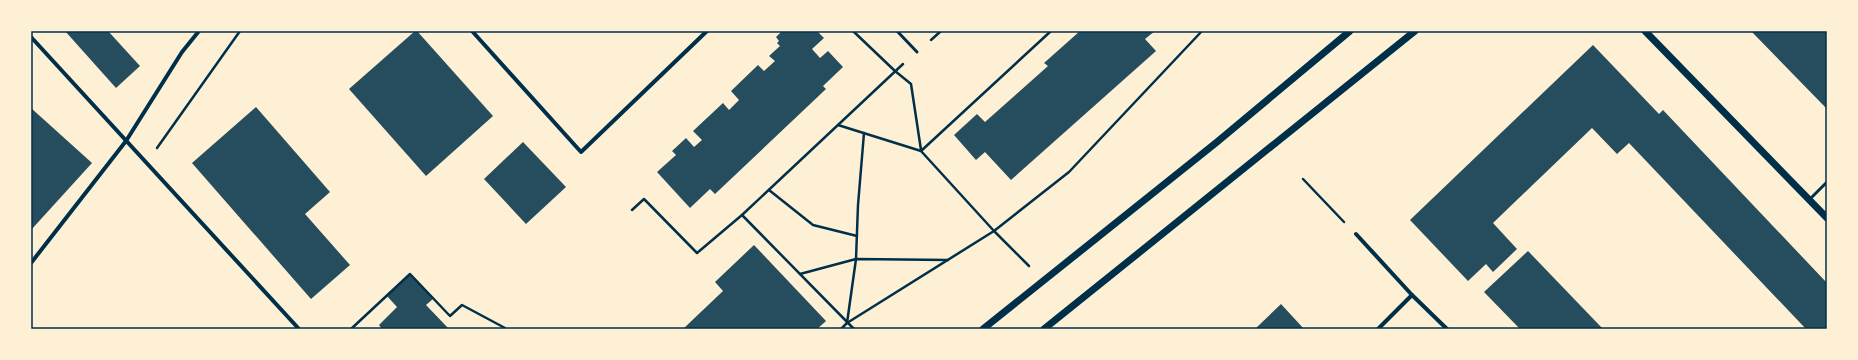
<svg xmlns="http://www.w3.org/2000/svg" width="1858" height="360" font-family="Barlow,sans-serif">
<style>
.building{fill:#264d5e}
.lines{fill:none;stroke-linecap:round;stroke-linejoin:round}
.path{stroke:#003049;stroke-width:2.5}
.service{stroke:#003049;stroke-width:3}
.minor{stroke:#003049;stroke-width:4}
.tertiary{stroke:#003049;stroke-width:7}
.neatline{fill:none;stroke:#003049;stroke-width:1.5}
</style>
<rect width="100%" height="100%" fill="#fdf0d5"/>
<g class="building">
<polygon points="65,31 108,31 140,66 116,88"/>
<polygon points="415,31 417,31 493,116 426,176 349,89"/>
<polygon points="782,31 817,31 824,38 812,49 820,58 828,51 843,67 823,86 826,89 715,194 710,189 690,208 657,172 676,155 672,151 686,138 694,147 702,140 693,131 723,103 729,110 739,100 731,91 758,65 764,71 775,61 769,56 780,46 777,43 779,41 776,37"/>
<polygon points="1080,31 1155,31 1145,39 1156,51 1011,180 985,152 976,160 954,135 977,114 985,122 1048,66 1044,63"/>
<polygon points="1751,31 1827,31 1827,109"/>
<polygon points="1593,45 1659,114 1663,110 1827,283 1827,329 1806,329 1629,143 1617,154 1592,128 1493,223 1517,249 1493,272 1486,264 1468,281 1410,220"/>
<polygon points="256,107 330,192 305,214 350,265 311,299 192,163"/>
<polygon points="31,108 92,163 31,230"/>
<polygon points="523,142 566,187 526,224 484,179"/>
<polygon points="754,245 826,321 817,329 683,329 723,291 715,282"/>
<polygon points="1528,251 1603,329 1520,329 1484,292"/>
<polygon points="410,274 434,298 426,305 449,329 382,329 379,325 397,307 387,296"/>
<polygon points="1281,304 1304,329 1255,329"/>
</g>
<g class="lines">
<g class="path">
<polyline points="853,31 895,71 911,84 921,150"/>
<polyline points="931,40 941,31"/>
<polyline points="838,125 921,151 994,231 1029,266"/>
<polyline points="157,148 240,31"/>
<polyline points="921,151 1051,31"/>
<polyline points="1303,179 1344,222"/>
<polyline points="769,190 813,225 857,236"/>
<polyline points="632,210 644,199 697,253 742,215 903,64"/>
<polyline points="742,215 854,329"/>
<polyline points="800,274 856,259 948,260"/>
<polyline points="847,323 856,259 858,205 864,133"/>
<polyline points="351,329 410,274 450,316 462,305 505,328"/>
<polyline points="841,329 847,323 994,231 1069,172 1202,31"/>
</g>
<g class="service">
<polyline points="897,31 917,52"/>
<polyline points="1810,199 1827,182"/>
</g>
<g class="minor">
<polyline points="472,31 581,152 707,31"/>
<polyline points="31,37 299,329"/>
<polyline points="1356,234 1412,295 1447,329"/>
<polyline points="31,263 126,141 182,52 199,31"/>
<polyline points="1378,329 1412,295"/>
</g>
<g class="tertiary">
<polyline points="1645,31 1827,218"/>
<polyline points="983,329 1217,142 1350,31"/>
<polyline points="1044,329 1415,31"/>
</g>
</g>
<rect width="1858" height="360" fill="none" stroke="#fdf0d5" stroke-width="64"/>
<rect x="32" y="32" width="1794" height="296" class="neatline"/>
</svg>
